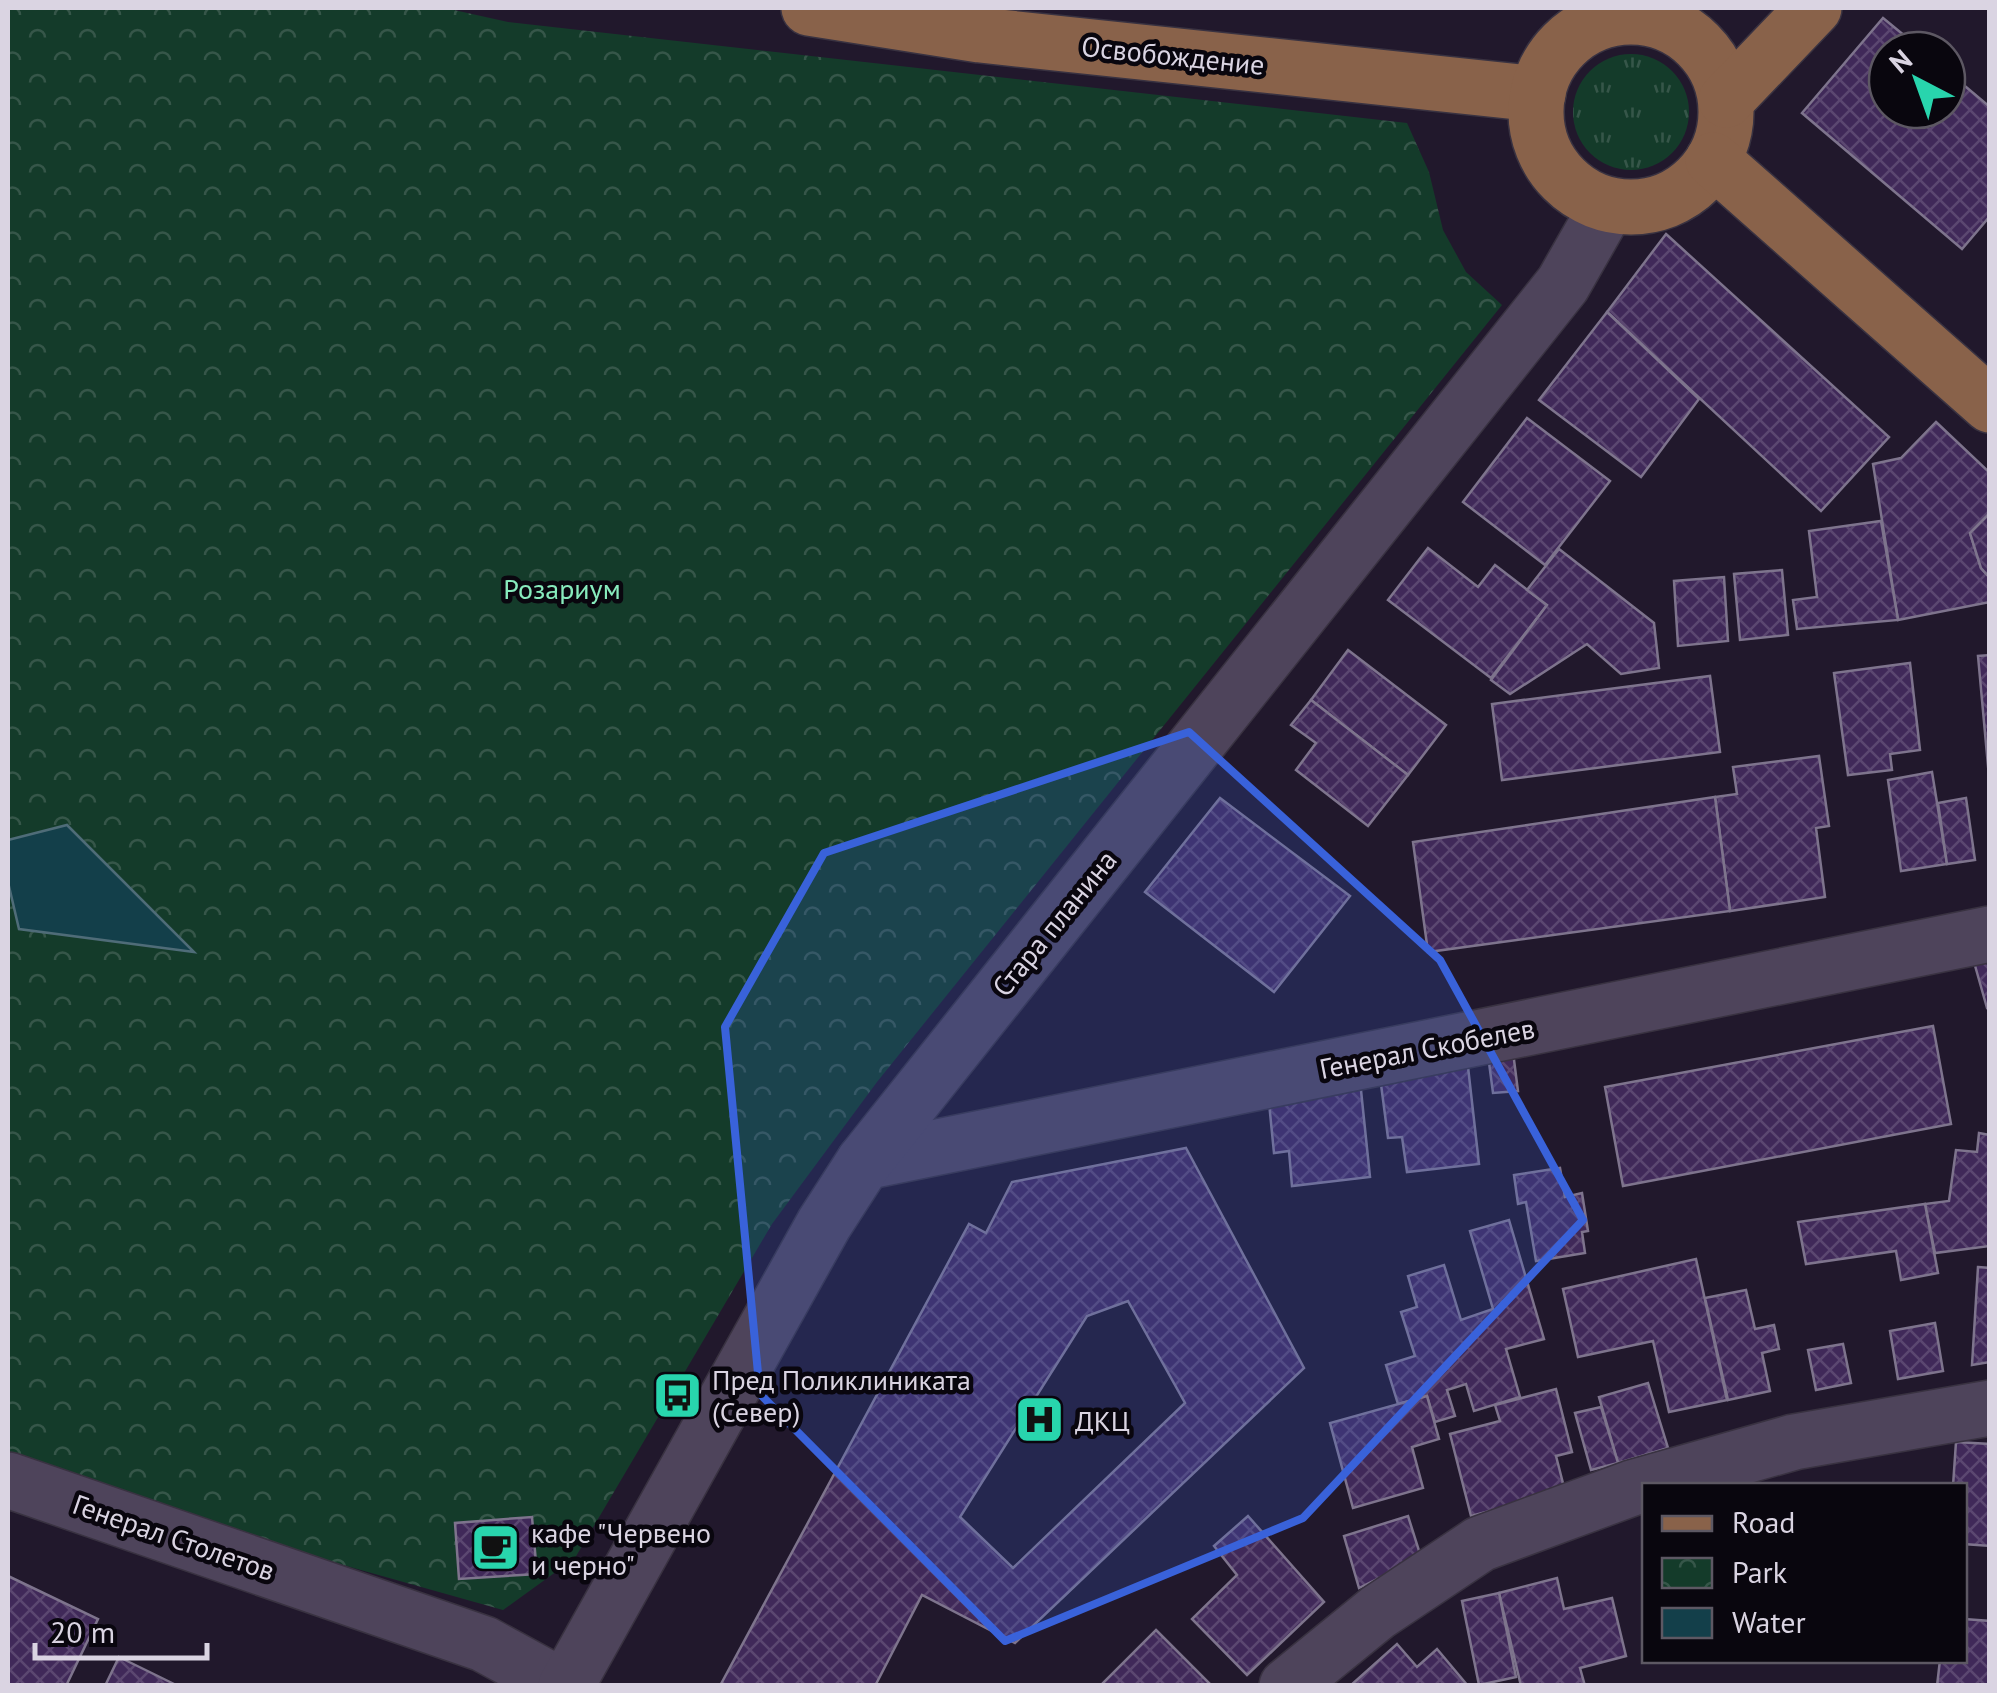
<svg xmlns="http://www.w3.org/2000/svg" width="1997" height="1693" font-family="'PT Sans',sans-serif">
<style>
.grass{fill:url(#grass-tufts)}
.park{fill:url(#park-crowns)}
.water{fill:#133f4a;stroke:#4f6c78;stroke-width:2.5}
.building{fill:url(#building-cross-hatch);stroke:#7e748d;stroke-width:2.5;fill-rule:evenodd}
.lines{fill:none;stroke-linecap:round;stroke-linejoin:round}
.minor-casing{stroke:#393241;stroke-width:58}
.major-casing{stroke:#393241;stroke-width:58}
.minor{stroke:#4e445b;stroke-width:55}
.major{stroke:#89624a;stroke-width:55}
.marked{fill:#3962da;fill-opacity:0.2;stroke:#3962da;stroke-width:8;stroke-linejoin:round}
.labels{text-anchor:middle;dominant-baseline:central;stroke-width:9;stroke-linejoin:round;paint-order:stroke}
.street-label{font-size:28px;fill:#dad4e2;stroke:#09060e}
.park-label{font-size:28px;fill:#88ebbd;stroke:#09060e}
.poi-label{font-size:28px;fill:#dad4e2;stroke:#09060e;text-anchor:start}
</style>
<defs>
<pattern id="grass-tufts" width="24" height="20" patternUnits="userSpaceOnUse" patternTransform="scale(2.5)"><rect width="24" height="20" fill="#143b2a"/><path d="M3 7l-1-3M5 7V3M7 7l1-3M15 17l-1-3M17 17v-4M19 17l1-3" fill="none" stroke="#365649"/></pattern>
<pattern id="park-crowns" width="20" height="18" patternUnits="userSpaceOnUse" patternTransform="scale(2.5)"><rect width="20" height="18" fill="#143b2a"/><path d="M2 6a3 3 0 1 1 6 0M12 15a3 3 0 1 1 6 0" fill="none" stroke="#365649"/></pattern>
<pattern id="building-cross-hatch" width="8" height="8" patternUnits="userSpaceOnUse" patternTransform="scale(2.5)"><rect width="8" height="8" fill="#402959"/><path d="M0 0l8 8M0 8l8-8" fill="none" stroke="#5b4771"/></pattern>
</defs>
<rect width="100%" height="100%" fill="#21182c"/>
<circle class="grass" cx="1631" cy="112" r="58"/>
<polygon class="park" points="8,8 445,8 508,22 1407,123 1429,172 1443,230 1466,272 1502,305 877,1082 772,1224 575,1558 503,1610 8,1471"/>
<polygon class="water" points="67,825 194,952 19,929 8,882 8,840"/>
<g class="building">
<polygon points="1883,18 1922,50 1887,50 1887,110 1947,110 1947,71 1990,107 1990,216 1962,249 1802,113"/>
<polygon points="1666,234 1889,437 1821,511 1607,312"/>
<polygon points="1607,312 1699,399 1641,477 1539,400"/>
<polygon points="1527,418 1610,481 1545,565 1463,502"/>
<polygon points="1936,422 1990,473 1990,513 1970,533 1981,568 1990,578 1990,602 1898,620 1873,464 1901,458"/>
<polygon points="1990,513 1990,578 1981,568 1970,533"/>
<polygon points="1881,521 1898,620 1797,629 1793,600 1817,597 1809,531"/>
<polygon points="1428,548 1478,587 1495,565 1547,605 1491,678 1388,600"/>
<polygon points="1559,549 1654,623 1659,668 1621,674 1587,644 1510,694 1491,680 1547,605 1527,590"/>
<polygon points="1782,570 1788,635 1740,640 1734,574"/>
<polygon points="1724,577 1728,641 1678,646 1674,581"/>
<polygon points="1348,650 1446,725 1408,775 1311,700"/>
<polygon points="1990,655 1990,788 1978,656"/>
<polygon points="1910,663 1920,750 1890,754 1892,770 1848,775 1834,673"/>
<polygon points="1710,676 1720,752 1502,780 1492,704"/>
<polygon points="1311,700 1408,775 1368,826 1296,770 1316,743 1291,725"/>
<polygon points="1819,756 1829,826 1816,828 1825,897 1730,911 1715,797 1737,794 1733,767"/>
<polygon points="1932,772 1947,864 1901,871 1888,780"/>
<polygon points="1715,797 1730,911 1428,952 1413,842"/>
<polygon points="1220,798 1350,896 1274,992 1145,892"/>
<polygon points="1966,798 1975,860 1947,864 1938,803"/>
<polygon points="1990,958 1990,1007 1987,1008 1974,962"/>
<polygon points="1933,1026 1951,1124 1623,1186 1605,1087"/>
<polygon points="1513,1052 1518,1091 1493,1093 1488,1055"/>
<polygon points="1467,1058 1479,1164 1407,1172 1402,1137 1388,1138 1379,1069"/>
<polygon points="1359,1071 1370,1177 1292,1186 1289,1151 1274,1153 1267,1082"/>
<polygon points="1979,1133 1990,1135 1990,1246 1935,1253 1925,1204 1949,1201 1956,1150 1977,1152"/>
<path d="M1186 1148 1304 1368 1015 1643 922 1595 875 1686 721 1684 969 1224 986 1233 1012 1182ZM1128 1301 1185 1403 1013 1568 960 1517 1087 1316Z"/>
<polygon points="1560,1168 1565,1197 1582,1193 1588,1231 1582,1232 1585,1253 1536,1261 1526,1202 1518,1204 1514,1175"/>
<polygon points="1925,1204 1938,1273 1901,1280 1896,1251 1806,1264 1798,1222"/>
<polygon points="1509,1220 1544,1339 1506,1349 1520,1397 1474,1411 1466,1384 1447,1390 1455,1416 1435,1422 1427,1396 1398,1404 1386,1365 1415,1356 1401,1312 1417,1307 1408,1276 1444,1265 1461,1320 1493,1309 1470,1231"/>
<polygon points="1696,1259 1727,1400 1669,1412 1653,1341 1578,1357 1563,1289"/>
<polygon points="1978,1267 1990,1268 1990,1362 1972,1365"/>
<polygon points="1746,1290 1755,1329 1774,1325 1779,1349 1762,1353 1770,1391 1728,1400 1705,1298"/>
<polygon points="1935,1323 1943,1371 1898,1379 1890,1331"/>
<polygon points="1843,1344 1851,1383 1816,1390 1808,1350"/>
<polygon points="1648,1383 1668,1448 1618,1463 1599,1397"/>
<polygon points="1556,1389 1572,1452 1556,1456 1565,1491 1471,1516 1450,1434 1500,1421 1495,1405"/>
<polygon points="1427,1396 1439,1439 1412,1447 1423,1488 1353,1508 1330,1423"/>
<polygon points="1601,1407 1618,1463 1591,1470 1575,1413"/>
<polygon points="1956,1442 1990,1444 1990,1546 1964,1544 1964,1486 1953,1486"/>
<polygon points="1248,1516 1324,1602 1247,1675 1192,1619 1237,1575 1214,1546"/>
<polygon points="1408,1516 1421,1557 1359,1588 1344,1536"/>
<polygon points="532,1517 537,1574 459,1579 455,1523"/>
<polygon points="8,1576 98,1619 66,1686 8,1686"/>
<polygon points="1557,1578 1564,1609 1612,1598 1626,1656 1580,1668 1585,1686 1521,1686 1499,1593"/>
<polygon points="1499,1593 1516,1677 1479,1685 1462,1601"/>
<polygon points="1964,1619 1990,1621 1990,1686 1937,1686 1940,1660 1964,1660"/>
<polygon points="1156,1630 1212,1686 1100,1686"/>
<polygon points="1397,1644 1417,1667 1437,1649 1468,1686 1350,1686"/>
<polygon points="119,1657 174,1684 173,1686 105,1686"/>
</g>
<g class="lines">
<defs>
<g id="minor">
<polyline points="864,1162 1990,934"/>
<polyline points="8,1480 484,1644 561,1686"/>
<polyline points="566,1686 824,1224 864,1162 1563,284 1608,205"/>
<polyline points="1287,1686 1378,1612 1480,1544 1632,1488 1794,1442 1990,1408"/>
</g>
<g id="major">
<polyline points="809,8 980,35 1538,94"/>
<circle cx="1631" cy="112" r="95"/>
<polyline points="1726,100 1814,8"/>
<polyline points="1713,160 1990,405"/>
</g>
</defs>
<use href="#minor" class="minor-casing"/>
<use href="#major" class="major-casing"/>
<use href="#minor" class="minor"/>
<use href="#major" class="major"/>
</g>
<path class="marked" d="M1189 732 1440 960 1583 1220 1303 1518 1005 1641 760 1394 725 1027 824 853Z"/>
<defs>
<symbol id="bus-square" viewBox="-11 -11 22 22"><rect x="-9" y="-9" width="18" height="18" rx="4" fill="#28d5ad" stroke="#09060e"/><path d="M-5-6H5V4H4V6H2V4H-2V6H-4V4H-5ZM-3.5-4V0h7V-4ZM-3.5 1.2v1.5H-2V1.2ZM2 1.2v1.5H3.5V1.2Z" fill="#111"/></symbol>
<symbol id="hospital-square" viewBox="-11 -11 22 22"><rect x="-9" y="-9" width="18" height="18" rx="4" fill="#28d5ad" stroke="#09060e"/><path d="M-5-5h3v3.5h4V-5h3V5h-3V1.5h-4V5h-3Z" fill="#111"/></symbol>
<symbol id="cafe-square" viewBox="-11 -11 22 22"><rect x="-9" y="-9" width="18" height="18" rx="4" fill="#28d5ad" stroke="#09060e"/><path d="M-5.5-4.5H6V0H3Q3 3.5 0 3.5H-2.5Q-5.5 3.5-5.5 0ZM3-3.2v2h1.7v-2ZM-6 4.5H4V6H-6Z" fill="#111"/></symbol>
</defs>
<g fill-rule="evenodd">
<use href="#bus-square" x="650" y="1368" width="55" height="55"/>
<use href="#hospital-square" x="1012" y="1392" width="55" height="55"/>
<use href="#cafe-square" x="468" y="1520" width="55" height="55"/>
</g>
<g class="labels">
<g class="street-label">
<text transform="translate(1173 55) rotate(6)">Освобождение</text>
<text transform="translate(1054 923) rotate(-51)">Стара планина</text>
<text transform="translate(1427 1048) rotate(-11)">Генерал Скобелев</text>
<text transform="translate(174 1537) rotate(19)">Генерал Столетов</text>
</g>
<g class="park-label">
<text x="562" y="588">Розариум</text>
</g>
<g class="poi-label">
<text x="712" y="1379">Пред Поликлиниката<tspan x="712" dy="32">(Север)</tspan></text>
<text x="1075" y="1420">ДКЦ</text>
<text x="531" y="1532">кафе "Червено<tspan x="531" dy="32">и черно"</tspan></text>
</g>
</g>
<rect width="1997" height="1693" fill="none" stroke="#dad4e2" stroke-width="20"/>
<rect x="1642" y="1483" width="325" height="180" fill="#09060e" stroke="#5d5863" stroke-width="2.5"/>
<rect x="1662" y="1516" width="50" height="15" fill="#89624a" stroke="#5d5863" stroke-width="2.5"/>
<text x="1732" y="1533" font-size="30" fill="#dad4e2">Road</text>
<rect x="1662" y="1558" width="50" height="30" fill="url(#park-crowns)" stroke="#5d5863" stroke-width="2.5"/>
<text x="1732" y="1583" font-size="30" fill="#dad4e2">Park</text>
<rect x="1662" y="1608" width="50" height="30" fill="#133f4a" stroke="#5d5863" stroke-width="2.5"/>
<text x="1732" y="1633" font-size="30" fill="#dad4e2">Water</text>
<g transform="translate(1917 80) rotate(319)"><circle r="48" fill="#09060e" stroke="#5d5863" stroke-width="2.5"/>
<path d="M0-8L18 38L0 25L-18 38Z" fill="#28d5ad"/>
<text y="-15" font-size="28" font-weight="bold" text-anchor="middle" fill="#dad4e2">N</text>
</g>
<path d="M35 1643v15h172v-15" fill="none" stroke="#dad4e2" stroke-width="5"/>
<text x="50" y="1643" font-size="30" fill="#dad4e2" stroke="#09060e" stroke-width="8" paint-order="stroke">20 m</text>
</svg>
